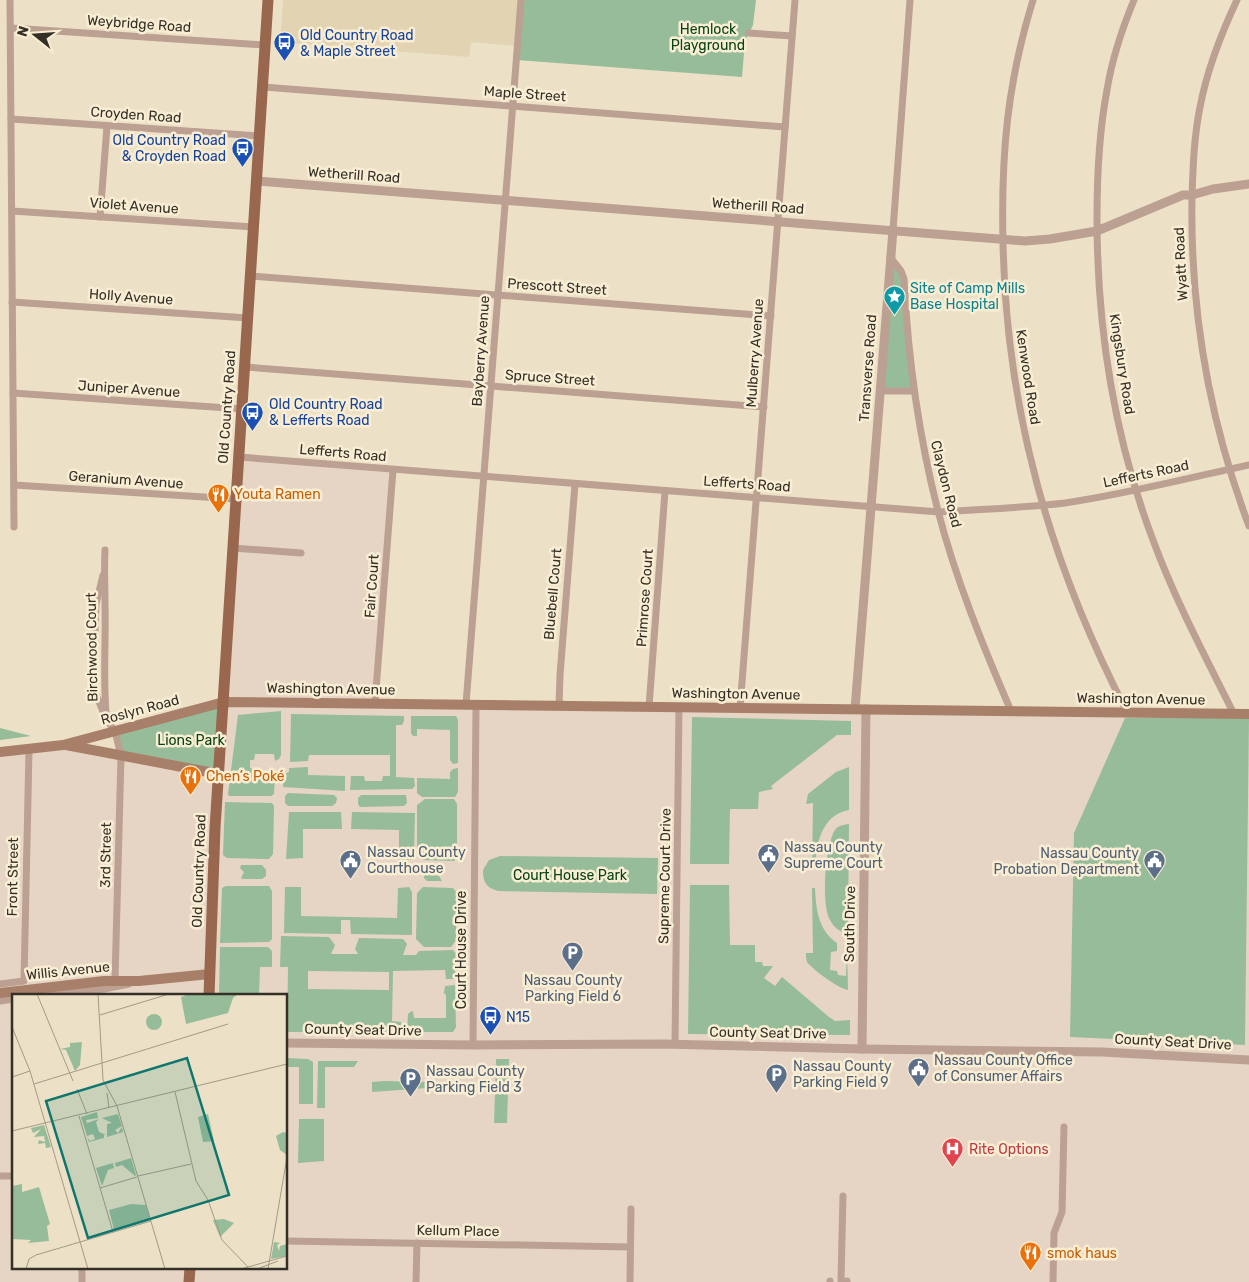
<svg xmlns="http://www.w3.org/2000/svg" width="1249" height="1282" font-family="Rubik,sans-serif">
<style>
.commercial{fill:#e6d5c4;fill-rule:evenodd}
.built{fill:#e2d4b3}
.green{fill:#97bc9a;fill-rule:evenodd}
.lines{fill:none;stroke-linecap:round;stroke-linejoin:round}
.minor{stroke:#bca091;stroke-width:7}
.tertiary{stroke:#bca091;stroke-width:9}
.secondary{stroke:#a87f69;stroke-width:10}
.primary{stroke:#99674d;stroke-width:11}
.labels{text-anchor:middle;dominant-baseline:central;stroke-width:5;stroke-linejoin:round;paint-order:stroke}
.street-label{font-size:14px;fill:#353027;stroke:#f9eed4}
.park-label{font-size:14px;fill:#064315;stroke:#f9eed4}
.transit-label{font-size:14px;fill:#164399;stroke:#f9eed4;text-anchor:start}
.culture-label{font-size:14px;fill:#0d838f;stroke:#f9eed4;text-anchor:start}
.food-label{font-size:14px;fill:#c56008;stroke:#f9eed4;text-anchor:start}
.service-label{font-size:14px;fill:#4e5e75;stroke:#f9eed4;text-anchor:start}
.health-label{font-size:14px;fill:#be3a42;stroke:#f9eed4;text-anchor:start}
.inset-road{fill:none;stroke:#a39a87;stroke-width:1}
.view{fill:#0f766e;fill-opacity:0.15;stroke:#0f766e;stroke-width:2.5}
.inset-edge{fill:none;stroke:#353027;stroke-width:2.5}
</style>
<rect width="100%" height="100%" fill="#ece1c7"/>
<path class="commercial" d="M239 457 393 470 375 703 1249 714V1282H0V752L63 745 219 774ZM14 996H286V1268H14Z"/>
<polygon class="built" points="283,0 520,0 516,46 471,42 469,57 280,42"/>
<g class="green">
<polygon points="523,0 756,0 753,25 745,41 742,77 517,60"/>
<polygon points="891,256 901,271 914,391 880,391"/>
<polygon points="224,702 219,774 121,756 115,731"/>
<polygon points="281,711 281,755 279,759 275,761 274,754 255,754 254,760 250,760 250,768 253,769 255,775 275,775 274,794 271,796 229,796 228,794 238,715"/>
<polygon points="291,714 404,716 404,721 402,725 396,725 396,777 414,778 415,786 412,789 350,790 351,776 364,776 365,781 382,781 383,776 390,776 390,755 309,755 308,761 290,762"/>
<polygon points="411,716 456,716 458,720 458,763 453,764 450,760 450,730 417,729 417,736 413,736 411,733"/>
<polygon points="692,717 851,721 851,735 837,735 771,786 773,789 759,792 758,809 730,809 729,864 690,864"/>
<polygon points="1125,718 1249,718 1245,1045 1070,1037 1074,833"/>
<polygon points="0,728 31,736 0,740"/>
<polygon points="308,767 308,775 345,776 345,791 283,787 284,774 289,772 289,768"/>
<path d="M849 767V810C821 815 816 845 815 868H812L813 803 806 804 808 794 836 772Z"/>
<polygon points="458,768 458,792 455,797 422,797 417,793 417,778 450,779 450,772 453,769"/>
<polygon points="288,793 334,795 337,798 336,803 332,806 288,806 285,803 285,796"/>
<polygon points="361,795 406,795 407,803 404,806 360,807 358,804 358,798"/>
<polygon points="425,799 454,799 457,804 457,857 454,861 423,860 417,853 417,805"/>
<polygon points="225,802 272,803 274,806 273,854 269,859 227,858 223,855"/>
<polygon points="289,812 341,812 342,829 303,829 303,858 286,859"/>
<polygon points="352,812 415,813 414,855 411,860 399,860 399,830 351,829"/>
<path d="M849 824 848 933C840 932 834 928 830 920 821 905 825 845 835 830 839 825 843 825 849 824Z"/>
<path d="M500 856 658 858 657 894 499 891C486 888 483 882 483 870L489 860Z"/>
<polygon points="241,865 262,865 266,870 266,876 262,879 243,879 241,878 244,872 240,868"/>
<polygon points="428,867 442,868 439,872 433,872 432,875 439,876 442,881 427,881 424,878 424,869"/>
<polygon points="690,885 729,885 730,945 755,945 755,962 762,962 763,966 773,966 764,978 775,986 782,977 829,1017 835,1021 850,1020 850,1035 688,1034"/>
<polygon points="226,886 269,886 272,891 272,939 269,942 220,943 222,888"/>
<polygon points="285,887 301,887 301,916 397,918 398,888 409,887 412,892 412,935 351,934 350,920 341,920 341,934 284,933"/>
<polygon points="423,887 453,888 456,892 456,940 451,947 424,947 416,939 417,893"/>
<path d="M812 888H815C816 909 818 930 837 943V951L831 952 830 970 837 971 838 975 846 976 847 946 848 990C839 989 812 969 807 962 806 959 806 956 806 953H813Z"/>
<path d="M281 936 329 937 335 945 331 954H358L355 949 359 938 403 939 407 944 403 955H416L419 951 453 950 456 954 455 979H446L445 970 393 971 392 1021 401 1022V1032H287L288 967H280ZM308 971 389 972V990L308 989Z"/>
<polygon points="220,947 268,947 272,951 272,967 260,967 259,996 219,996"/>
<polygon points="455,985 456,1027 453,1032 407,1032 408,1014 412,1011 413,1012 414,1018 446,1018 446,995 444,993 445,986"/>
<polygon points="286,1058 308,1059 313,1062 313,1104 299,1104 299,1067 286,1067"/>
<polygon points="496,1059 509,1059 507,1123 494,1123"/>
<polygon points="318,1061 358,1061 354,1067 325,1067 325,1108 317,1108"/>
<polygon points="383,1081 469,1083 469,1085 372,1092 372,1082"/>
<polygon points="299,1119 324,1119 324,1161 298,1163"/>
</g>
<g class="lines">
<g class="minor">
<polyline points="10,0 14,527"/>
<path d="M1033 0C1007 84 1001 155 1003 242 1006 411 1050 563 1127 712"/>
<path d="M1134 0C1122 29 1112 59 1107 90 1099 132 1097 175 1097 218 1097 327 1114 437 1153 540 1175 600 1205 656 1234 714"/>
<path d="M1237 0C1221 34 1207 70 1200 107 1194 137 1193 166 1192 197 1190 310 1209 420 1249 526"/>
<polyline points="11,28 265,45"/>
<polyline points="749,33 792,36"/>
<polyline points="263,87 785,127"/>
<polyline points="11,119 260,136"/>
<polyline points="12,211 254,227"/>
<polyline points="100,217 107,126"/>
<polyline points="893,230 910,0"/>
<path d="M890 257 901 271 904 279C908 359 918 433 938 511 956 580 983 646 1011 711"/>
<polyline points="251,276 771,316"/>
<polyline points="12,302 248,318"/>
<polyline points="245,367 764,407"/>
<polyline points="880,391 914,391"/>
<polyline points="13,393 242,409"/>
<path d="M239 457 939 512C981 509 1023 508 1065 503 1127 494 1188 478 1249 465"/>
<polyline points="14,485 236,499"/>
<polyline points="233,548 301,553"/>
<path d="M105 550C104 569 105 585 105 604 106 640 103 676 106 712"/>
<polyline points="103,575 96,604 93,687 106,719 115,731 121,756 115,980"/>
<polyline points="375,703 393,470"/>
<polyline points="466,704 521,0"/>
<polyline points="559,706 560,675 575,484"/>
<polyline points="649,707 665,491"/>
<polyline points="740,708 795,0"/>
<polyline points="0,984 24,981 29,750"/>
<polyline points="40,996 104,989 129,984"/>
<polyline points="0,1001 14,999"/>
<polyline points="675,1044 679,707"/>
<polyline points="473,1045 476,705"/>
<polyline points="0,1176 14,1176"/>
<polyline points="286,1241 630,1247"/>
<polyline points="82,1268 82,1282"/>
<polyline points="841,1281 843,1196"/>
<polyline points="416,1282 417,1243"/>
<polyline points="630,1282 631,1209"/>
<polyline points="830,1282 830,1281"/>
<polyline points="847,1282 847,1281"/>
<polyline points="1053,1282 1054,1233 1062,1212 1064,1127"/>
</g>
<g class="tertiary">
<polyline points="257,181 1025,241 1050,239 1097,231 1183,195 1192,195 1213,189 1249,184"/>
<polyline points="855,709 893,230"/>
<polyline points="286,1043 473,1045 663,1044 862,1049 1102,1052 1249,1060"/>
<polyline points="862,1049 866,709"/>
</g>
<g class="secondary">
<polyline points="66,745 219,774"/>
<polyline points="0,752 63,745 224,702 1249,714"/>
<polyline points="0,993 104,981 139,981 210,974"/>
</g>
<g class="primary">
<polyline points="209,996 215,828 268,0"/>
<polyline points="189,1282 190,1268"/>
</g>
</g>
<defs>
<symbol id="bus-pin" viewBox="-11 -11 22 30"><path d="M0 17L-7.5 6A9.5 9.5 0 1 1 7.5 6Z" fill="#1a4fb4" stroke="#f9eed4"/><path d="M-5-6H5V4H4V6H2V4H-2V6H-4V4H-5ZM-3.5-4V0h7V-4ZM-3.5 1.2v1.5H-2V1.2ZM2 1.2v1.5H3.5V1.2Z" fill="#fff"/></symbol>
<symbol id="sight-pin" viewBox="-11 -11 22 30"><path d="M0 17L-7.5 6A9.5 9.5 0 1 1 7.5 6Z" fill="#0f9aa8" stroke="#f9eed4"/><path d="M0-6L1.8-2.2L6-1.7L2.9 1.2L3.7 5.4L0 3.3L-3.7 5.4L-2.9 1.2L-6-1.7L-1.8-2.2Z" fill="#fff"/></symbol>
<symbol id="restaurant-pin" viewBox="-11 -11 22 30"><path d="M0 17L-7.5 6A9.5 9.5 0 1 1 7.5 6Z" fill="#e8710a" stroke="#f9eed4"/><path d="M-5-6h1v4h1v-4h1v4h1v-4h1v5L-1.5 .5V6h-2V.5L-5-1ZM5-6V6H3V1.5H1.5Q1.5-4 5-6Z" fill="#fff"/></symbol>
<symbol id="civic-pin" viewBox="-11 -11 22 30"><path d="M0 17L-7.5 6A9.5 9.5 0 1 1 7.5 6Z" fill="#5c6f8a" stroke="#f9eed4"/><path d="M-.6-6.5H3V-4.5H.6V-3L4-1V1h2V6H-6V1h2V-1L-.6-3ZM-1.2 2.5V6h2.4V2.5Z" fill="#fff"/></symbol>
<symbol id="parking-pin" viewBox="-11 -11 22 30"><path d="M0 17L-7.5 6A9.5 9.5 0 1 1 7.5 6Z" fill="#5c6f8a" stroke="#f9eed4"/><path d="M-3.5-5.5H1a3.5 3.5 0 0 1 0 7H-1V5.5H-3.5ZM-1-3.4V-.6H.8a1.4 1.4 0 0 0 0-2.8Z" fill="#fff"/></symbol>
<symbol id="hospital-pin" viewBox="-11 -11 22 30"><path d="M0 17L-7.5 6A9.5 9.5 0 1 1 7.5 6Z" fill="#e0444e" stroke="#f9eed4"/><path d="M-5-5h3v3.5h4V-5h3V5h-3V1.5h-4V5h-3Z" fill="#fff"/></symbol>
</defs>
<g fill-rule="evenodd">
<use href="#bus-pin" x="272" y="30" width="25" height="34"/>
<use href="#bus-pin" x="230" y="136" width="25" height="34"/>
<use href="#sight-pin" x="882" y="284" width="25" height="34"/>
<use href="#bus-pin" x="240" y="400" width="25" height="34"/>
<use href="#restaurant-pin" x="206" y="482" width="25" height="34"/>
<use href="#restaurant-pin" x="178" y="764" width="25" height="34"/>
<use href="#civic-pin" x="756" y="842" width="25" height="34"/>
<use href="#civic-pin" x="338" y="848" width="25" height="34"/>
<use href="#civic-pin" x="1142" y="848" width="25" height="34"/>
<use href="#parking-pin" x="560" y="940" width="25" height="34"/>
<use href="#bus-pin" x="478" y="1004" width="25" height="34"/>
<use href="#civic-pin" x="906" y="1056" width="25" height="34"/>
<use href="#parking-pin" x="764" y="1062" width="25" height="34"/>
<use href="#parking-pin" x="398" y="1066" width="25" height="34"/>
<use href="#hospital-pin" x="940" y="1136" width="25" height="34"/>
<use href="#restaurant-pin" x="1018" y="1240" width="25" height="34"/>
</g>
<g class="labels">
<g class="street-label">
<text transform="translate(139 24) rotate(4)">Weybridge Road</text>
<text transform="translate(525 94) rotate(4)">Maple Street</text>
<text transform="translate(136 115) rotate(4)">Croyden Road</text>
<text transform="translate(354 175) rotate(4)">Wetherill Road</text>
<text transform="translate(134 206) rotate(4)">Violet Avenue</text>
<text transform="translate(758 206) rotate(4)">Wetherill Road</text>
<text transform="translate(1181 264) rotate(-93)">Wyatt Road</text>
<text transform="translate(557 287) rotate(4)">Prescott Street</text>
<text transform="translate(131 297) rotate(4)">Holly Avenue</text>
<text transform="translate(481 351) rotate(-86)">Bayberry Avenue</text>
<text transform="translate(755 353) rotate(-86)">Mulberry Avenue</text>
<text transform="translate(1122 364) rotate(81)">Kingsbury Road</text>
<text transform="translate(868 368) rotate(-86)">Transverse Road</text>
<text transform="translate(1028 377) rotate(81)">Kenwood Road</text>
<text transform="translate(550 378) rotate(4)">Spruce Street</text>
<text transform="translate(129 389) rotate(4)">Juniper Avenue</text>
<text transform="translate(227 407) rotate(-86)">Old Country Road</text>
<text transform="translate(343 453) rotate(5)">Lefferts Road</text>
<text transform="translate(1146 474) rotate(-12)">Lefferts Road</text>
<text transform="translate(126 480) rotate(4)">Geranium Avenue</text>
<text transform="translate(747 484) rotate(4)">Lefferts Road</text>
<text transform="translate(946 484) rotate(76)">Claydon Road</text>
<text transform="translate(372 586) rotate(-86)">Fair Court</text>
<text transform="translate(553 594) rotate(-85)">Bluebell Court</text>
<text transform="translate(645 598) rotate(-86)">Primrose Court</text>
<text transform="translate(92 647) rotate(-91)">Birchwood Court</text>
<text transform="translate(331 689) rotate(1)">Washington Avenue</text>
<text transform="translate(736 694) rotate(1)">Washington Avenue</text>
<text transform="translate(1141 699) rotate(1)">Washington Avenue</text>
<text transform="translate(140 710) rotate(-15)">Roslyn Road</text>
<text transform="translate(106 855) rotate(-89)">3rd Street</text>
<text transform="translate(199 871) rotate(-88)">Old Country Road</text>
<text transform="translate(665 876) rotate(-89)">Supreme Court Drive</text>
<text transform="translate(13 877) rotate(-89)">Front Street</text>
<text transform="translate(850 924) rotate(-89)">South Drive</text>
<text transform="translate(461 950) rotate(-90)">Court House Drive</text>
<text transform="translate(68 971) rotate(-6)">Willis Avenue</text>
<text transform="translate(363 1030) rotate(1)">County Seat Drive</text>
<text transform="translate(768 1033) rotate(1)">County Seat Drive</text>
<text transform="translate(1173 1042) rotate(3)">County Seat Drive</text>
<text transform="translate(458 1231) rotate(1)">Kellum Place</text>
</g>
<g class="park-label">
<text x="708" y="29">Hemlock<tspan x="708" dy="16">Playground</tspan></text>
<text x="191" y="740">Lions Park</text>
<text x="570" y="875">Court House Park</text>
</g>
<g class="transit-label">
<text x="300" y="35">Old Country Road<tspan x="300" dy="16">&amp; Maple Street</tspan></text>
<text x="226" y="140" text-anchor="end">Old Country Road<tspan x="226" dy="16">&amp; Croyden Road</tspan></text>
<text x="269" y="404">Old Country Road<tspan x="269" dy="16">&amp; Lefferts Road</tspan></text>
<text x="506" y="1017">N15</text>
</g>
<g class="culture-label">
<text x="910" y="288">Site of Camp Mills<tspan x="910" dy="16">Base Hospital</tspan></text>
</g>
<g class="food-label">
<text x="234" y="494">Youta Ramen</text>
<text x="206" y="776">Chen’s Poké</text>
<text x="1047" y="1253">smok haus</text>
</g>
<g class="service-label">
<text x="784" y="847">Nassau County<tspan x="784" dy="16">Supreme Court</tspan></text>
<text x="367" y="852">Nassau County<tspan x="367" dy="16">Courthouse</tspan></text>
<text x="1139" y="853" text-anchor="end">Nassau County<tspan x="1139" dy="16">Probation Department</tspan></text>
<text x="573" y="980" text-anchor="middle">Nassau County<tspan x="573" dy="16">Parking Field 6</tspan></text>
<text x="934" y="1060">Nassau County Office<tspan x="934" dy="16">of Consumer Affairs</tspan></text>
<text x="793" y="1066">Nassau County<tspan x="793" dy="16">Parking Field 9</tspan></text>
<text x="426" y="1071">Nassau County<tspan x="426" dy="16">Parking Field 3</tspan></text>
</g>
<g class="health-label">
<text x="969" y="1149">Rite Options</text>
</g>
</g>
<g transform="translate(12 994)">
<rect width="275" height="275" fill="#ece1c7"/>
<path d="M177 0H226L221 4 216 19 174 30 169 3ZM134 28a8 8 0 1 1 16 0a8 8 0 1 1-16 0ZM70 48 68 71 63 77 54 56 48 55 58 53V49ZM85 118 86 124 74 126 75 129 87 125 84 128 87 138 94 141H92V144L77 148 75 143 78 147 83 145 81 140 75 142 69 123ZM106 120 110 132 103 136 106 139 110 133 111 138 95 143V130L100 129 90 124ZM196 120 202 147 191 148 186 123ZM32 131 39 153 34 154 33 149 26 150 27 146 33 148 32 142 22 143 29 135 21 139 19 134ZM271 138 275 139V161L268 156 264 142ZM119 164 124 181 123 182 110 171 104 173 103 169ZM101 169 102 174 96 176 90 192 84 174ZM10 190V198L27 193 38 230 35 232 37 247 16 249 19 246 0 245V192ZM119 210 134 211 138 225 102 236 97 216ZM212 225 222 229 208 243 201 226ZM262 248 268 249 265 251 267 257 268 252 275 250V262L259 265Z" fill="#97bc9a"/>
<path class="inset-road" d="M25 0 61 87M86 0 91 86 105 112 153 275M88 21 157 0M0 33 18 77 76 275M0 83 18 77M22 90 216 30M65 95 75 120M163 98 184 187 196 206 210 246 236 273M95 99 97 114M67 122 101 238M0 137 275 70M126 182 179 170M88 194 125 183M14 275 17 265 24 261 139 227M229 275 275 262M245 275 266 267M256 275 275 163"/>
<path class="view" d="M175 64 217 201 76 244 34 107Z"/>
<rect width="275" height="275" class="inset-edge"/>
</g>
<g transform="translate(35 35) rotate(287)" stroke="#f9eed4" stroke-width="4" paint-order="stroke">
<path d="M0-4L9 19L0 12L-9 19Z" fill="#353027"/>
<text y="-8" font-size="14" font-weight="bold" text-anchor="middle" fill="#353027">N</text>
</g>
</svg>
